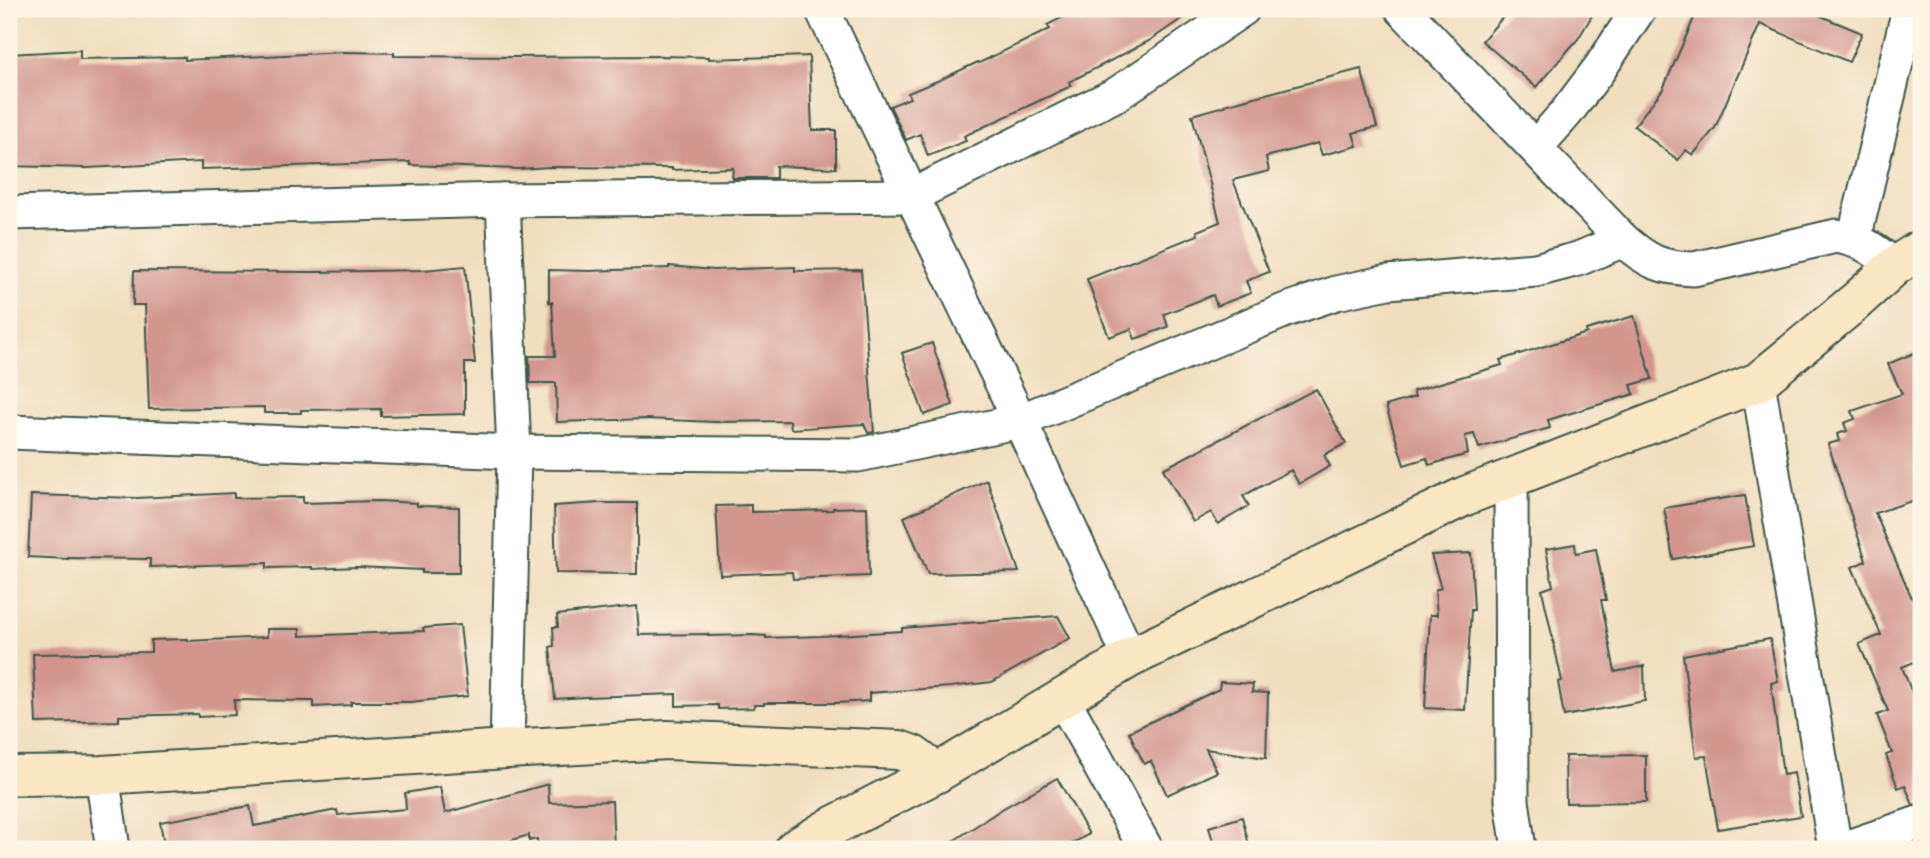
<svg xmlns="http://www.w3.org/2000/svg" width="1930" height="858" font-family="'EB Garamond',serif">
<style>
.building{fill:#d2968d}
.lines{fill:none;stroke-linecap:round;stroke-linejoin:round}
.street-casing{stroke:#3e5549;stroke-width:37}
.secondary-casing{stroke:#3e5549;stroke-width:42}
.street{stroke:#fff;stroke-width:33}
.secondary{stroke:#fae7c3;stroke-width:38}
</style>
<rect width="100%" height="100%" fill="#fcf5e5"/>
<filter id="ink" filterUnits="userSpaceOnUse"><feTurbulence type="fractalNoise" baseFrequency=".0143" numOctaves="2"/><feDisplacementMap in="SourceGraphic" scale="14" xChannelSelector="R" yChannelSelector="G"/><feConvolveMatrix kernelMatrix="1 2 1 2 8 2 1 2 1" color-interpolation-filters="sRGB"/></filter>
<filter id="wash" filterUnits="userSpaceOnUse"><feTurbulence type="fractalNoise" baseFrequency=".00686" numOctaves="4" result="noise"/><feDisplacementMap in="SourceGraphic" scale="28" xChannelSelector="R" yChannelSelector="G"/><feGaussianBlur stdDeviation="1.57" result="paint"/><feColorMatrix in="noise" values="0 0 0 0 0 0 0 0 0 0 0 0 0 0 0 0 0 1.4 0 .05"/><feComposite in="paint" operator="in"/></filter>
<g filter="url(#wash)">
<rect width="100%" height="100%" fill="#f0debe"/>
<g id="blocks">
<g class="building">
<polygon points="1079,9 1196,9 1149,41 1069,82 1071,86 964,136 966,141 928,156 920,134 906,140 890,106 910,98 908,93 942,79 978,62 979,63 1050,29 1047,25"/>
<polygon points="1510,9 1596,9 1578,39 1536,87 1482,41"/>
<polygon points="1698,9 1804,9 1862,33 1849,62 1760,24 1715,128 1693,155 1686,150 1678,160 1634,126 1663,89"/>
<polygon points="80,50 80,59 185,57 185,60 344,52 394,53 394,56 512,57 662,56 709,57 709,59 809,56 812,130 836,130 836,168 776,166 776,178 732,178 733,168 672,170 672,168 550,167 518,169 410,165 410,162 201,169 201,162 87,168 9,166 9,54"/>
<polygon points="1361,69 1377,127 1353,133 1357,146 1322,155 1318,143 1266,157 1269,171 1233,180 1269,272 1246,281 1251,293 1217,306 1213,295 1164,314 1168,327 1135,339 1131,329 1109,337 1087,279 1198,235 1197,231 1220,222 1192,115 1224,106 1224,105"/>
<polygon points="465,266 475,363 465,363 465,414 381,416 381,409 301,410 301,413 264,413 264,407 149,409 145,305 133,305 134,271 315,272 424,270"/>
<polygon points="669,266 714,270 795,267 795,271 861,270 874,432 868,433 864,424 791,429 790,421 715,422 645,419 557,422 556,383 530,383 529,356 555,356 552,302 549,302 549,270 589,271 669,268"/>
<polygon points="1634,316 1652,379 1631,385 1634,394 1548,420 1550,428 1479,448 1474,434 1465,436 1468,454 1429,465 1427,458 1404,465 1386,406 1415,397 1413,391 1502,365 1500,360 1587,333 1586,330"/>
<polygon points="932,343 953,405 924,415 902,353"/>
<polygon points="1921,350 1921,498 1875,513 1921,619 1921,659 1902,667 1921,716 1921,803 1913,805 1905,785 1898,788 1886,755 1892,753 1877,715 1888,711 1859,644 1881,635 1852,567 1866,561 1828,444 1839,441 1837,434 1847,431 1844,423 1855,419 1852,411 1902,394 1888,364"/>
<polygon points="1316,389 1346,443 1324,455 1330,466 1299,484 1291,470 1243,496 1249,506 1218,524 1211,512 1193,522 1163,469"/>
<polygon points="987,480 1019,572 928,574 904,517"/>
<polygon points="234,493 234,498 303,497 303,503 379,501 417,503 417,506 459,507 459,573 422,573 422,570 357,567 312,569 312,567 267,568 267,563 150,567 150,559 68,558 68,559 28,557 31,495 137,498"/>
<polygon points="1745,495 1754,546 1673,559 1664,508"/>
<polygon points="600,503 637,503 637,574 556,573 554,506"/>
<polygon points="751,505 751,512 833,510 833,508 867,507 869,576 793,579 792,572 720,575 716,506"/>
<polygon points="1575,544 1576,553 1596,549 1606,600 1601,600 1615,672 1644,666 1645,701 1564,716 1558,682 1562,681 1542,590 1553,586 1546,549"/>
<polygon points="1471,553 1474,610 1471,610 1465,710 1425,708 1430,615 1437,615 1435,590 1441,588 1431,555"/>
<polygon points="637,606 639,635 708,634 708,636 753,635 766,636 766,638 821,636 902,631 902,628 1058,616 1070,638 992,682 950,687 869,693 869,701 835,703 764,703 764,705 754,705 754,708 718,709 718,705 676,706 676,694 585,697 555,699 550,647 554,646 553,627 558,627 557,615"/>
<polygon points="460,625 468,696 410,702 351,702 351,705 314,707 314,701 234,700 235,715 198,717 198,714 119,716 119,721 36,723 33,654 151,652 151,640 188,639 188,641 267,637 267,629 300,629 300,636 424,631 423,628"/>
<polygon points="1770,639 1778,681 1771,683 1783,775 1794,773 1801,816 1718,829 1706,756 1696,757 1683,655"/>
<polygon points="1220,682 1253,684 1252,692 1268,693 1266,758 1206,749 1217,772 1167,795 1151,761 1144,764 1129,732 1219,689"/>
<polygon points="1646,755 1646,802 1566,803 1565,756"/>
<polygon points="1057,778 1089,834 1062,849 941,849 1002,809"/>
<polygon points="548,784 549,803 612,801 614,849 538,849 537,839 529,841 529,835 481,849 165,849 160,822 250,806 254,826 337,810 338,815 406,809 405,793 440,787 445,813"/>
<polygon points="1242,817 1250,849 1215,849 1209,827"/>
</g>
</g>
</g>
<g filter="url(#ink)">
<use href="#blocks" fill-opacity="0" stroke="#3e5549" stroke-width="2"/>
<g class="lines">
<defs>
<g id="street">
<polyline points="822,9 1020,421 1130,658"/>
<path d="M1402 9 1623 240C1648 262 1661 268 1694 269L1836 236C1864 241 1873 249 1895 266"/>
<polyline points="1536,147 1566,113 1600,68 1639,9"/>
<polyline points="503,200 514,452 507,749"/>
<polyline points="9,213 503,200 911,196 1117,94 1243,9"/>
<polyline points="1854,239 1909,9"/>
<polyline points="1758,382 1835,849"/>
<polyline points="9,432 514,452 858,455 1020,421 1286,310 1336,293 1388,282 1536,270 1578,259 1623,240"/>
<polyline points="1511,479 1512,801 1519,849"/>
<polyline points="1063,699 1146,849"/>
<polyline points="102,775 113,849"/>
<polyline points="1842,849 1921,822"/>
</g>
<g id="secondary">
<polyline points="9,776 102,775 507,749 667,740 899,750 913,755 937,773"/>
<polyline points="794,849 831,827 937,773 1130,658 1465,496 1758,382 1855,302 1895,266 1921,249"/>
</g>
</defs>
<use href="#street" class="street-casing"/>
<use href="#secondary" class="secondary-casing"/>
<use href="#street" class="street"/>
<use href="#secondary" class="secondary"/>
</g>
</g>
<rect width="1930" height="858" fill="none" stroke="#fcf5e5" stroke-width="35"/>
</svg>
